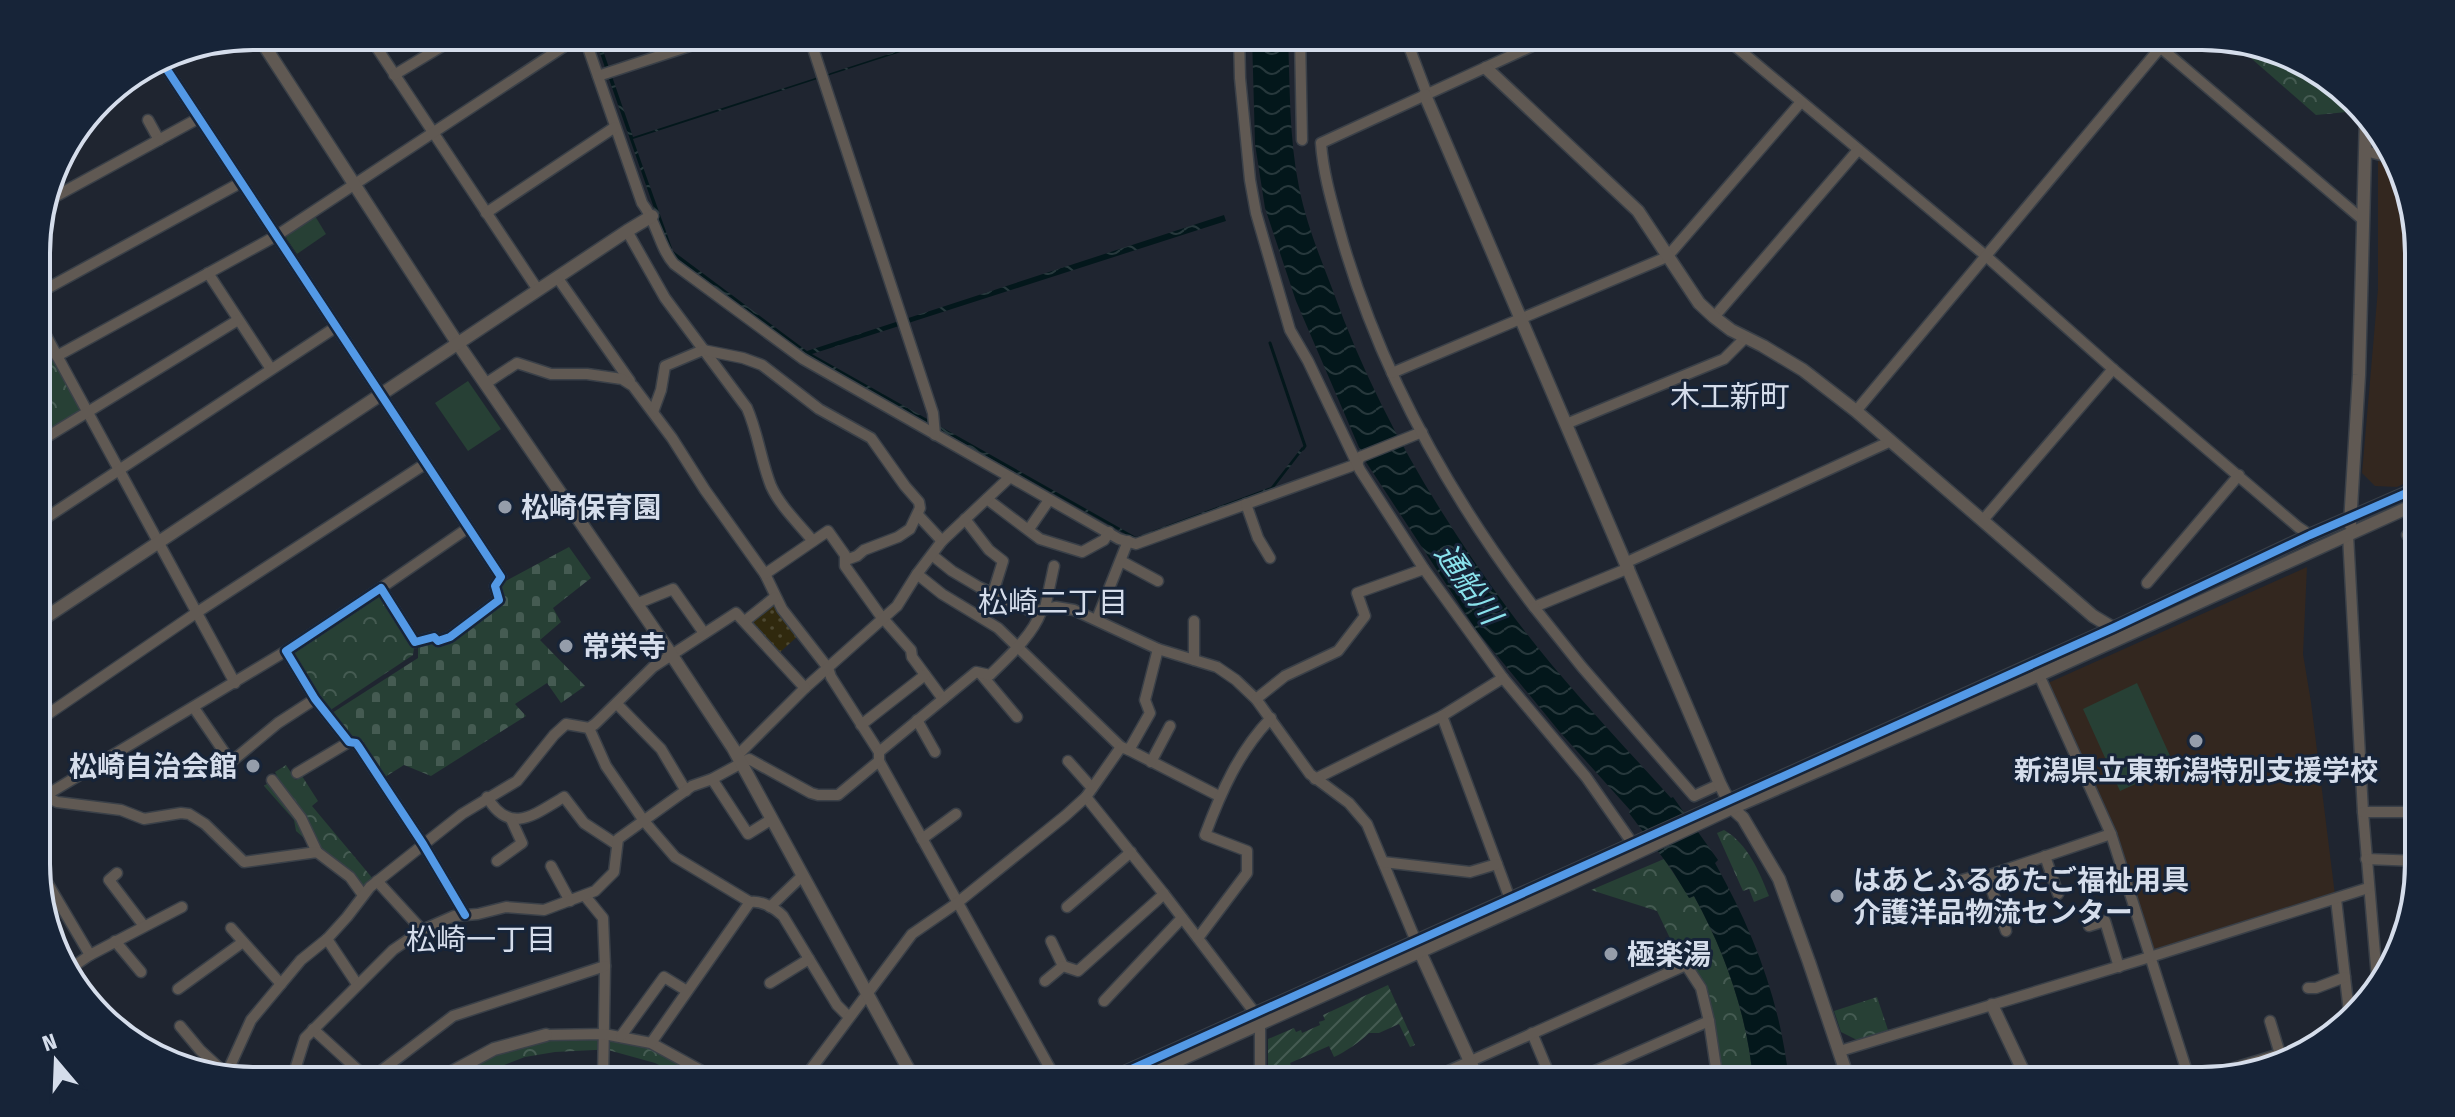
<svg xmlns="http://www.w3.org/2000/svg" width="2455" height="1117" font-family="'Fira Sans Condensed','Noto Sans JP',sans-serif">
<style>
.education{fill:#33271f}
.grass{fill:#274035}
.sand{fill:url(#sand-dots)}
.cemetery{fill:url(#cemetery-stones)}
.park{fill:url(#park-crowns)}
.garden{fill:url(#garden-furrows)}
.water{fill:url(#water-waves)}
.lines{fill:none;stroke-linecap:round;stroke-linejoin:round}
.stream{stroke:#03171b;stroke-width:3}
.minor-casing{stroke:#3a4048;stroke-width:13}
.tertiary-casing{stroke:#3a4048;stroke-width:15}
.minor{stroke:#605953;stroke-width:10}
.tertiary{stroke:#605953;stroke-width:12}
.cycleway-casing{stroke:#172438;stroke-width:13}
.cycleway{stroke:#5399e6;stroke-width:8}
.poi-dot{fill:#959daa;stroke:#172438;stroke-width:3}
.labels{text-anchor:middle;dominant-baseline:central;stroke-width:6;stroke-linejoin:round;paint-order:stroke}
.poi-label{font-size:28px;font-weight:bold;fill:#d5ddeb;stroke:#172438;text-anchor:start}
.neighbourhood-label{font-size:30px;fill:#d5ddeb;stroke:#172438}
.water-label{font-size:30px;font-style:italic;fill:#8ae2ec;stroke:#172438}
.rim{fill:none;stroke:#d5ddeb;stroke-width:4}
</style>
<defs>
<pattern id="sand-dots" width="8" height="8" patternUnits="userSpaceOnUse" patternTransform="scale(2)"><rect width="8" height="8" fill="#30290e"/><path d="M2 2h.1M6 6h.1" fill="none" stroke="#4d4831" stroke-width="1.8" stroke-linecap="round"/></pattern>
<pattern id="cemetery-stones" width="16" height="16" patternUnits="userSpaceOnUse" patternTransform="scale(2)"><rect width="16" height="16" fill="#274035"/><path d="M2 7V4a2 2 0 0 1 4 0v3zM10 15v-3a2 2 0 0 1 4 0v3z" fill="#455b52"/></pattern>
<pattern id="park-crowns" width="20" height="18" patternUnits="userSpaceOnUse" patternTransform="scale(2)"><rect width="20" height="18" fill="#274035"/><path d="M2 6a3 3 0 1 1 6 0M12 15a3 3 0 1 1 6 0" fill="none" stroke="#455b52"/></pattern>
<pattern id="garden-furrows" width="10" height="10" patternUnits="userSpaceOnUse" patternTransform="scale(2)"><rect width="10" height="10" fill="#274035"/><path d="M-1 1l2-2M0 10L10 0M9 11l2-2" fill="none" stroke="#455b52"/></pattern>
<pattern id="water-waves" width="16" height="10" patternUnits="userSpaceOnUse" patternTransform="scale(2)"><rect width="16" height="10" fill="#03171b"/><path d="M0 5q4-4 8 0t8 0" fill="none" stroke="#27383c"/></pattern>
</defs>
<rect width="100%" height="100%" fill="#1f2530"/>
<g class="education">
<polygon points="2378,161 2392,165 2417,225 2418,477 2397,487 2375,486 2362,473 2378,289"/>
<polygon points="2307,567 2303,654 2311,702 2335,895 2153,953 2144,925 2145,922 2114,828 2048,683"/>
</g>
<g class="grass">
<polygon points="315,216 326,234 297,254 286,238 287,235"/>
<polygon points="468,381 501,429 468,451 435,403"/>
<polygon points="2137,683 2171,758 2160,773 2120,791 2083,709"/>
</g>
<polygon class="sand" points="775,601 799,635 778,654 748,622"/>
<polygon class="cemetery" points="569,547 591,578 553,608 561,622 540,640 585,686 561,703 547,683 515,704 526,716 431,776 404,765 385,777 332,713 418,658 418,647 429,643 441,647 506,600 500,584"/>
<g class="park">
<polygon points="2225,41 2285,53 2357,108 2357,111 2316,115 2236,45"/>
<polygon points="37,319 87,412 37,443"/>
<polygon points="381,588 415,642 413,655 326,713 286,651"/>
<polygon points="286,765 296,780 302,776 318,801 312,806 374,880 364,891 296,831 294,820 264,786 277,776 275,772"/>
<path d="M1724 830C1748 844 1759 871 1769 896L1754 902 1749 889 1743 891 1717 833Z"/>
<path d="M1664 859 1690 898 1694 896C1725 952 1748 1017 1753 1081H1718L1701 988 1685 951 1677 953 1657 911 1591 890Z"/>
<polygon points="1877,997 1888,1030 1857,1040 1841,1032 1834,1011"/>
<polygon points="596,1037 646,1046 664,1053 713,1081 691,1081 655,1063 608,1050 595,1050 555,1052 525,1057 463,1081 440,1081 470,1063 544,1038"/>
</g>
<path class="garden" d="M1388 985 1415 1045 1410 1047 1399 1024 1379 1033H1369C1360 1042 1345 1052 1334 1057L1329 1046 1290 1063 1298 1081H1268V1039L1294 1028 1296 1032 1301 1030 1302 1033 1320 1025 1319 1022 1325 1020 1323 1015Z"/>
<g class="water">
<polygon points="594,36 598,36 633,137 945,36 950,36 633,139 673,251 807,351 1224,215 1226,221 812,354 1136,537 1271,487 1302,447 1303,450 1273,489 1136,540 819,362 802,352 670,254"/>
<path d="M1252 36H1288C1290 86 1289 138 1299 187 1306 223 1320 257 1333 291 1374 406 1436 511 1508 609 1557 676 1615 736 1671 798L1673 797 1718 860 1715 863C1754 933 1780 1000 1789 1081H1753C1748 1017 1725 952 1694 896L1689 898 1672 870 1629 813 1630 810 1559 731 1477 631 1364 459 1296 301 1265 208 1255 144Z"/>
</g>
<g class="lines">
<polyline class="stream" points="1270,343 1305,446 1303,449"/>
<defs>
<g id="minor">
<polyline points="369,36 538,290"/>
<path d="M584 36 642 203C657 222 659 247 674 264L803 359 1119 539 1136 544 1357 464 1360 457 1422 432"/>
<polyline points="809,36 933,413 935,435"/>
<polyline points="1239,36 1240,78 1250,180 1256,213 1290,330 1308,361 1360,470 1424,569 1503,678 1442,716 1315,779"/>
<polyline points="1300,36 1302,140"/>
<polyline points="1405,36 1427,94"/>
<path d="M1554 36 1321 143C1323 173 1332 203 1340 232 1378 367 1449 495 1534 607L1629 568"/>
<polyline points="1723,36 1986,256 2113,369 2298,527 2310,535"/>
<polyline points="2147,36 2363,220"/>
<polyline points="160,59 501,577 495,586 499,600 450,637 438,641 434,637 415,642 381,588 286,651 315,699 349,742 356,743 359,747 423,844 465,915"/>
<polyline points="394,75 459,36"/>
<polyline points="598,76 720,36"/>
<polyline points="148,120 159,140"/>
<polyline points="2365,151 2389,157"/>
<polyline points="47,201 199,118"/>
<polyline points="486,213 615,127"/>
<path d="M627 231 665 298 747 408C758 433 761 461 771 486 780 506 799 524 813 541"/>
<polyline points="208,273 271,369"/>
<polyline points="557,277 630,381"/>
<polyline points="37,294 240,183"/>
<polyline points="1714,317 1858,150"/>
<polyline points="37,319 235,683"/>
<polyline points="57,356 276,236 580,36"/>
<polyline points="1392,373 1667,257 1801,102"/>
<polyline points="485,384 517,363 551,374 587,374 622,379 633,386 672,438 705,490 765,574 782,609 828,668 831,677 879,752"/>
<polyline points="1856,411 2170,36"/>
<polyline points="653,412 661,390 665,366 703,350 743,358 762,365 819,409 871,438 905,486 919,502 920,508 910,529 898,537 864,550 857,556 846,560"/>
<polyline points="1566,424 1724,359 1746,337"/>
<polyline points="37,443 238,320"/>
<polyline points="987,499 1040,539 1082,552 1104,540 1109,532"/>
<polyline points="1246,504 1258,538 1270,558"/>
<polyline points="918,515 942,541"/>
<polyline points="965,519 989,550 1003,561 993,593"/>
<polyline points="1983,520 2113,369"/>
<polyline points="37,524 336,327"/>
<polyline points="1029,529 1049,500"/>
<polyline points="2348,535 2363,812 2377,978"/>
<polyline points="2407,535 2418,535"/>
<polyline points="932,555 952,571 979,587 1033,612 1056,607 1074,610 1158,649 1217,667 1236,680 1256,699 1310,774 1349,803 1367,824 1418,946"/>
<polyline points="1121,561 1158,581"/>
<polyline points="1625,563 1891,441"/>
<polyline points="765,574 828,531 845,555 845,566 880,615 911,650 912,657 943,699"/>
<polyline points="917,574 942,594 998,628 1121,747"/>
<polyline points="2147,583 2239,475"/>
<polyline points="381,588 468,528"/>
<polyline points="636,604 673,589 704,633"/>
<polyline points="1534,607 1582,667 1694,796 1720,784"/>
<polyline points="1045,608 1054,566"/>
<polyline points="1097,619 1128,541"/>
<polyline points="745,621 775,597"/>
<polyline points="1194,660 1194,621"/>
<polyline points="980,673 1017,717"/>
<polyline points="2039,675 2111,834 2190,1081"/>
<polyline points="1503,678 1586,777 1633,844"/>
<polyline points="1256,699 1285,676 1338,651 1365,616 1357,593 1424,569"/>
<polyline points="617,704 661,749 686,791"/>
<polyline points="194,708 231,762 278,723 315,699"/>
<polyline points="1442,716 1510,899"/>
<polyline points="917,720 935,752"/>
<polyline points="38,721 196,613 425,464"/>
<polyline points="861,725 925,675"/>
<path d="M589 728 606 766 644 821 675 857 750 902C761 900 775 908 783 916L837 1005 849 1017"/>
<polyline points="1129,750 1219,796"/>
<polyline points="737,756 805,688 897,606 917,574 942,541 1010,477"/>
<polyline points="879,761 1057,1081"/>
<polyline points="1068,761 1092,788"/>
<polyline points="1151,762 1170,726"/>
<polyline points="297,773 349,742"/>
<polyline points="38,775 48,794 286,651"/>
<polyline points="712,779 748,834 772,819"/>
<polyline points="272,780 301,818 317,852"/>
<path d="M487 797C510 836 535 814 564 797L584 823 616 844"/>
<polyline points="1086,797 1164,894 1255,1013 1260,1024 1260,1081"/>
<polyline points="38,800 48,794 51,799 57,802 121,810 144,819 181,813 189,814 205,824 244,862 317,852 350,877 363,895"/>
<polyline points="2363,812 2419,812"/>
<polyline points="922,839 956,814"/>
<polyline points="2045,856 2058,894"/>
<polyline points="2366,859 2419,861"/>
<polyline points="497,861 522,843 511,819"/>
<polyline points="1383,862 1470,872 1497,864"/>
<polyline points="551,866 570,901"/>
<polyline points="38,867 90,955 74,966 77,975"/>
<polyline points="117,873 109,880 144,926"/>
<polyline points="1987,876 2006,931"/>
<polyline points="377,881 422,930"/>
<polyline points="1955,882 1983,874 1987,876 2111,834"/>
<polyline points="585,896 603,918 605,966 603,1081"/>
<polyline points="2336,899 2349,1012"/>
<polyline points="770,907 802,876"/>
<polyline points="1067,907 1131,852"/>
<polyline points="2089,926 2105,921 2119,967"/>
<polyline points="231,928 281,984"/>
<path d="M1198 938 1247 873V851L1205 835C1221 792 1239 751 1271 718"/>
<polyline points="327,939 357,984"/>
<polyline points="115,941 141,972"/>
<polyline points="1051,941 1063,966"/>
<polyline points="90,955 182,907"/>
<polyline points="73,976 77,975 109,1018"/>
<polyline points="1045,981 1063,966 1078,971 1164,894"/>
<polyline points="770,983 809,959"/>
<polyline points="2308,988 2316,988 2345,977"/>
<polyline points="178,989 243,942"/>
<polyline points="1104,1001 1182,918"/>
<polyline points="180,1026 200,1050 226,1074"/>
<polyline points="313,1029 370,1081"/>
<polyline points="1532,1033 1552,1081"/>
<polyline points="546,1035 604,1034 651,1043 720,1081"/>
<polyline points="621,1036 664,977 687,991"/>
<polyline points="651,1043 750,902"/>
<polyline points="1840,1051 2150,957 2368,888"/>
<polyline points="226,1075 251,1020 301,960 327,939 347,917 370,887 462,814 517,781 554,735 566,724 589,728 595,724 653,667 736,613 805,688"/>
<polyline points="369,1080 453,1016 605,966"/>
<path d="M288 1081 293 1076 305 1038 393 950 422 930 454 916 478 914 506 907 544 910 595 891 614 872 618 839 692 786 712 779 749 759 811 793 818 795H838L879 761V752L976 672 990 675C1008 657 1032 636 1041 612"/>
<polyline points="802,1081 912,934 957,903 1065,816 1086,797 1121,747 1129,750 1150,713 1145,700 1158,649"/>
<polyline points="1426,1081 1686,965 1701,988 1709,1021 1718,1081"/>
<polyline points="1572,1081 1709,1021"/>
<polyline points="2191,1081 2280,1054 2270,1021"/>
</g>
<g id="tertiary">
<polyline points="258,36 458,344 667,648 733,748 915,1081"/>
<polyline points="1486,68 1638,211 1699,303 1714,317 1731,330 1763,346 1803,370 1856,411 2093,616 2113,628"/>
<polyline points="1425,95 1720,784 1732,808 1743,818 1779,879 1809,962 1849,1081"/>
<polyline points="2350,524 2359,375 2366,115"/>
<polyline points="37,623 627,231 652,216"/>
<polyline points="1420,952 1479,1081"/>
<polyline points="1992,1005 2028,1081"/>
<polyline points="435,1081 494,1049 546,1035"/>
<polyline points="1105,1081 2113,628 2310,535 2418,488"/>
<polyline points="1133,1081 1566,886 1732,808 2039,675 2418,503"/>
</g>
</defs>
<use href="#minor" class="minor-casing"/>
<use href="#tertiary" class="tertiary-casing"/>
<use href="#minor" class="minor"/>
<use href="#tertiary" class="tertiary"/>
<defs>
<g id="cycleway">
<polyline points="160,59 501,577 495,586 499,600 450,637 438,641 434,637 415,642 381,588 286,651 315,699 349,742 356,743 359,747 423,844 465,915"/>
<polyline points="1105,1081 2113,628 2310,535 2418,488"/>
</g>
</defs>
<use href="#cycleway" class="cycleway-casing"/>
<use href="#cycleway" class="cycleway"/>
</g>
<g class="poi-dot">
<circle cx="505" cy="507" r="8"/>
<circle cx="566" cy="646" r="8"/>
<circle cx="2196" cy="741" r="8"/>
<circle cx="253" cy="766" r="8"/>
<circle cx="1837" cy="896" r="8"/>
<circle cx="1611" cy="954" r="8"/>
</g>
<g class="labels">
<g class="poi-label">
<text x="521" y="507">松崎保育園</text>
<text x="582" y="646">常栄寺</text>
<text x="237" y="766" text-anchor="end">松崎自治会館</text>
<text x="2196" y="770" text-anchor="middle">新潟県立東新潟特別支援学校</text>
<text x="1853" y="880">はあとふるあたご福祉用具<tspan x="1853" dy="32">介護洋品物流センター</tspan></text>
<text x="1627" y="954">極楽湯</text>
</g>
<g class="neighbourhood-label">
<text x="1730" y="397">木工新町</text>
<text x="1053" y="603">松崎二丁目</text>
<text x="481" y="940">松崎一丁目</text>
</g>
<g class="water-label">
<text transform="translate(1468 584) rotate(55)">通船川</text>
</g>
</g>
<path d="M0 0H2455V1117H0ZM253 50H2202A203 203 0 0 1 2405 253V864A203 203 0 0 1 2202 1067H253A203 203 0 0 1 50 864V253A203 203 0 0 1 253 50Z" fill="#172438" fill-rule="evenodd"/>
<path class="rim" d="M253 50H2202A203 203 0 0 1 2405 253V864A203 203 0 0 1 2202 1067H253A203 203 0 0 1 50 864V253A203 203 0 0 1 253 50Z"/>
<g transform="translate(56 1061) rotate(341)" stroke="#172438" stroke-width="6" paint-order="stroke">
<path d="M0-6L14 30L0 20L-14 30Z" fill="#d5ddeb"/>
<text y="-12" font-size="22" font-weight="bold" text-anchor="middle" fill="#d5ddeb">N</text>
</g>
</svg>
